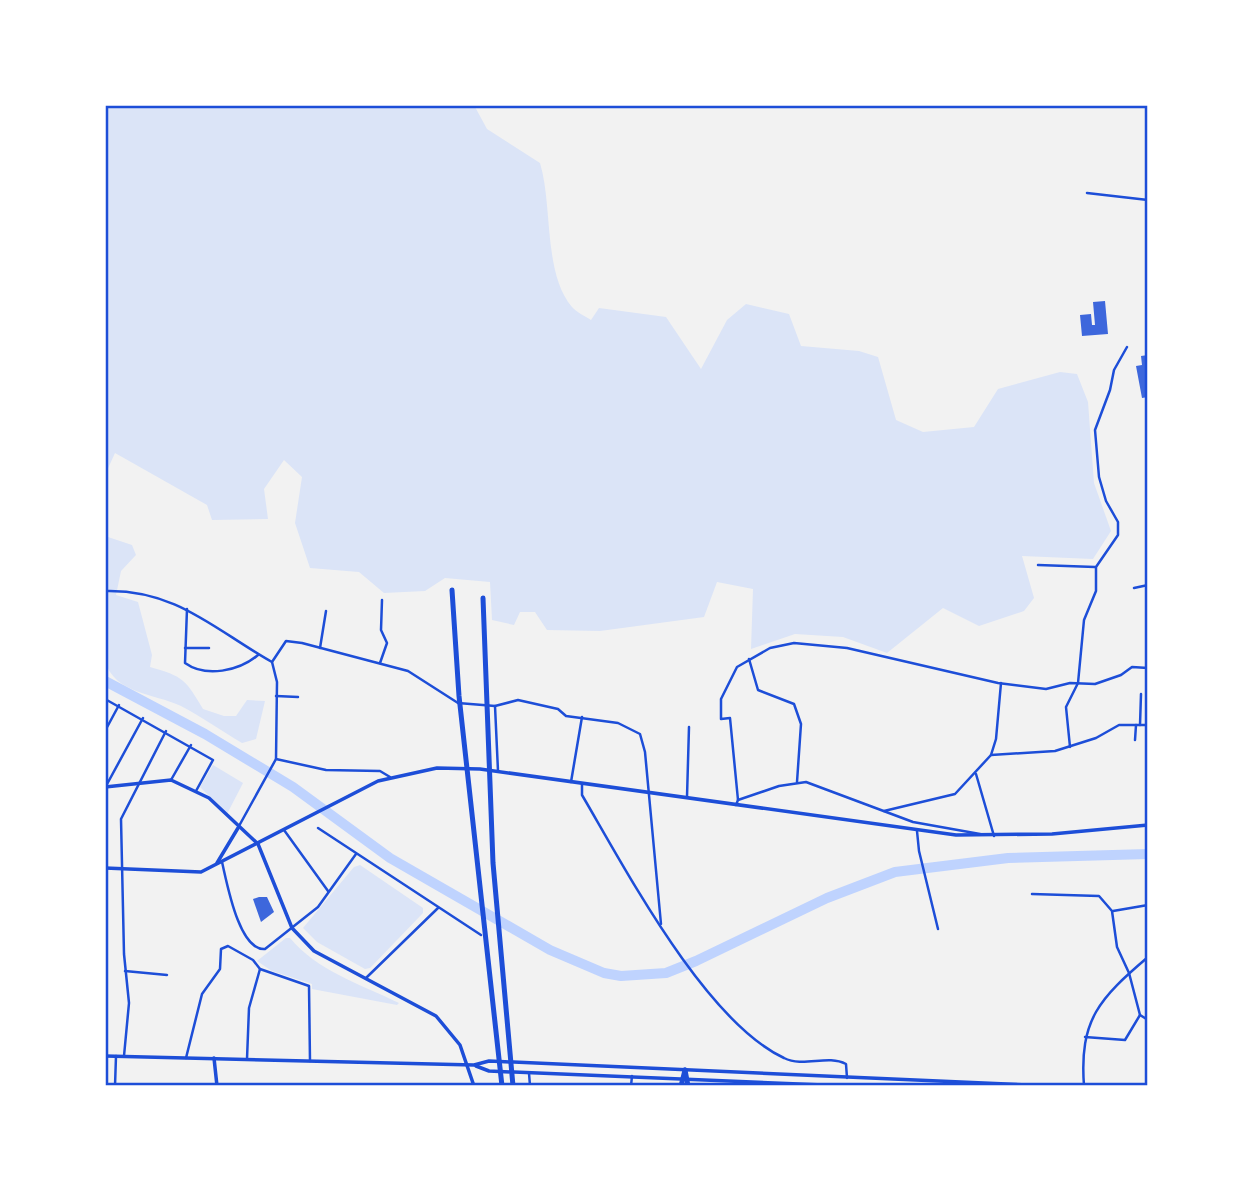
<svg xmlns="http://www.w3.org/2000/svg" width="1253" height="1191" font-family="'Archivo Narrow',sans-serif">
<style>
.green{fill:#dbe4f7}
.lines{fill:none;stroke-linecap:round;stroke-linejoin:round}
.river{stroke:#bfd3fe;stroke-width:10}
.building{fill:#3d67dc}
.minor{stroke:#1d4ed8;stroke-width:2.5}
.tertiary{stroke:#1d4ed8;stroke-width:3.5}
.secondary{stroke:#1d4ed8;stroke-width:3.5}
.motorway{stroke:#1d4ed8;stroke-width:5}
.neatline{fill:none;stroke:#1d4ed8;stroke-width:2.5}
</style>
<rect width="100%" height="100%" fill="#f2f2f2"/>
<g class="green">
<path d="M105 105H474L487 129 540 163C553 206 543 273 572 307 576 312 585 316 591 320L599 308 666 317 701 369 727 320 746 304 789 314 801 346 859 351 878 357 896 420 923 432 974 427 998 389 1060 372 1077 374 1088 402 1094 483 1111 531 1093 559 1022 556 1034 598 1024 611 979 626 943 608 887 653 843 637 795 634 751 649 753 589 717 582 704 617 600 631 547 630 535 612H520L514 625 492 620 490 582 445 578 425 591 384 593 359 572 310 568 295 523 302 477 284 460 264 489 268 519 212 520 207 505 115 453 105 475Z"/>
<path d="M105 536 132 545 136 555 121 571 116 595 138 602 152 655 150 667C183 676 186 680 203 709L224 716H236L247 700 265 701 256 739 242 743C222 731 202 717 181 706 153 693 115 694 105 661Z"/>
<polygon points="213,765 243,783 227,814 200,787"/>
<polygon points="360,865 423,908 423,913 370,968 365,969 317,942 303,928 354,867"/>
<path d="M286 938H290C316 970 362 985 399 1003L397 1005 312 989V984L272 971 257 961Z"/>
</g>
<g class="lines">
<polyline class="river" points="105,681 205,734 293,787 390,858 550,950 604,973 621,976 666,973 696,961 827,898 895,872 1008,858 1148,854"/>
</g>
<g class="building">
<polygon points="1105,301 1108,334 1082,336 1080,315 1091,314 1092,325 1095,325 1093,302"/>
<polygon points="1148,355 1148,397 1142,398 1136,366 1142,365 1141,356"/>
<polygon points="259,897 267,897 274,912 261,922 253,899"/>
</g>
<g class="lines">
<g class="minor">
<polyline points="1087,193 1148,200"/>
<polyline points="1038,565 1095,567"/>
<polyline points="1134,588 1148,585"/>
<path d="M105 591C176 589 215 630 272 662"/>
<path d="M187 609 185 663C206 678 239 671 258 655"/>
<polyline points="185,648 209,648"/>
<polyline points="320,648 326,611"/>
<polyline points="749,659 758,690 794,704 801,724 797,782"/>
<polyline points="380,663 387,643 381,630 382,600"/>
<polyline points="276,696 298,697"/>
<polyline points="105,699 213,760 196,791"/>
<polyline points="495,706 498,771"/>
<polyline points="1140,725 1141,694"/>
<polyline points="105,731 119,705"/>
<polyline points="1135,740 1136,725"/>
<polyline points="1070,747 1066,707 1078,683 1084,620 1096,591 1096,567 1118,535 1118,522 1106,501 1099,477 1095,430 1110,390 1114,370 1127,347"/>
<polyline points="991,755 996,739 1001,683"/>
<polyline points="276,759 326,770 380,771 390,777"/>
<polyline points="976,774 994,836"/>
<polyline points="171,780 191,745"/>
<polyline points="571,782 582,717"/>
<path d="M582 784V795C626 870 705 1021 784 1058 804 1068 827 1054 846 1064L847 1078"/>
<polyline points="106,786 143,718"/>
<polyline points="687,797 689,727"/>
<polyline points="738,800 730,718 721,719 721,699 737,667 770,648 794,643 847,648 998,683 1046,689 1070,683 1095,684 1121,675 1132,667 1148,668"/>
<polyline points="736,805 738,800 779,786 806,782 913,822 980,834"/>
<polyline points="884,811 955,794 991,755 1055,751 1096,738 1119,725 1148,725"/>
<polyline points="239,826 276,759 277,682 272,662 286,641 302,643 408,671 458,703 495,706 518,700 558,709 566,716 618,723 640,734 645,752 661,924"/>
<polyline points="318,828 481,935"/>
<polyline points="284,830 328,891"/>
<polyline points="917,831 919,851 938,929"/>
<path d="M222 862C227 883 239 951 265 949L318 907 356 854"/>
<polyline points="1032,894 1099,896 1112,911 1117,947 1129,973 1140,1015 1125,1040 1085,1037"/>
<polyline points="1113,911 1148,905"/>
<polyline points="125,971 167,975"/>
<polyline points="366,978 438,908"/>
<polyline points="1140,1015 1148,1020"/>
<polyline points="124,1056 129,1003 124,954 121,819 166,731"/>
<polyline points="186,1058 202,994 220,969 221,949 228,946 253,960 260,969 309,986 310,1061"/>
<polyline points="247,1059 249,1008 260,969"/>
<polyline points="529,1073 530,1086"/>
<polyline points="115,1086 116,1056"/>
<polyline points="631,1086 632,1076"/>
<path d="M1084 1086C1079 1019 1100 998 1148 957"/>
</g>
<g class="tertiary">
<polyline points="105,787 171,780 209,798 258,844 292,928 314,951 436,1016 460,1045 474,1086"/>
<polyline points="217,863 238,828"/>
<polyline points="214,1058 217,1086"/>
</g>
<g class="secondary">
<polyline points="105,868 201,872 378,781 437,768 480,769 956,835 1052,834 1148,825"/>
<polyline points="105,1056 474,1065 489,1061 1050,1086"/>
<polyline points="476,1066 489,1071 848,1086"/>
<polyline points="1147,1086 1148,1086"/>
</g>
<g class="motorway">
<polyline points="452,590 459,696 502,1086"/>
<polyline points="483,598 493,863 513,1086"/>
<polyline points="685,1070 688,1086"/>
<polyline points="681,1086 685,1070"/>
</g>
</g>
<rect width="1253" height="1191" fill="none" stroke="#ffffff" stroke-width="214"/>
<rect x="107" y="107" width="1039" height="977" class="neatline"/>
</svg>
